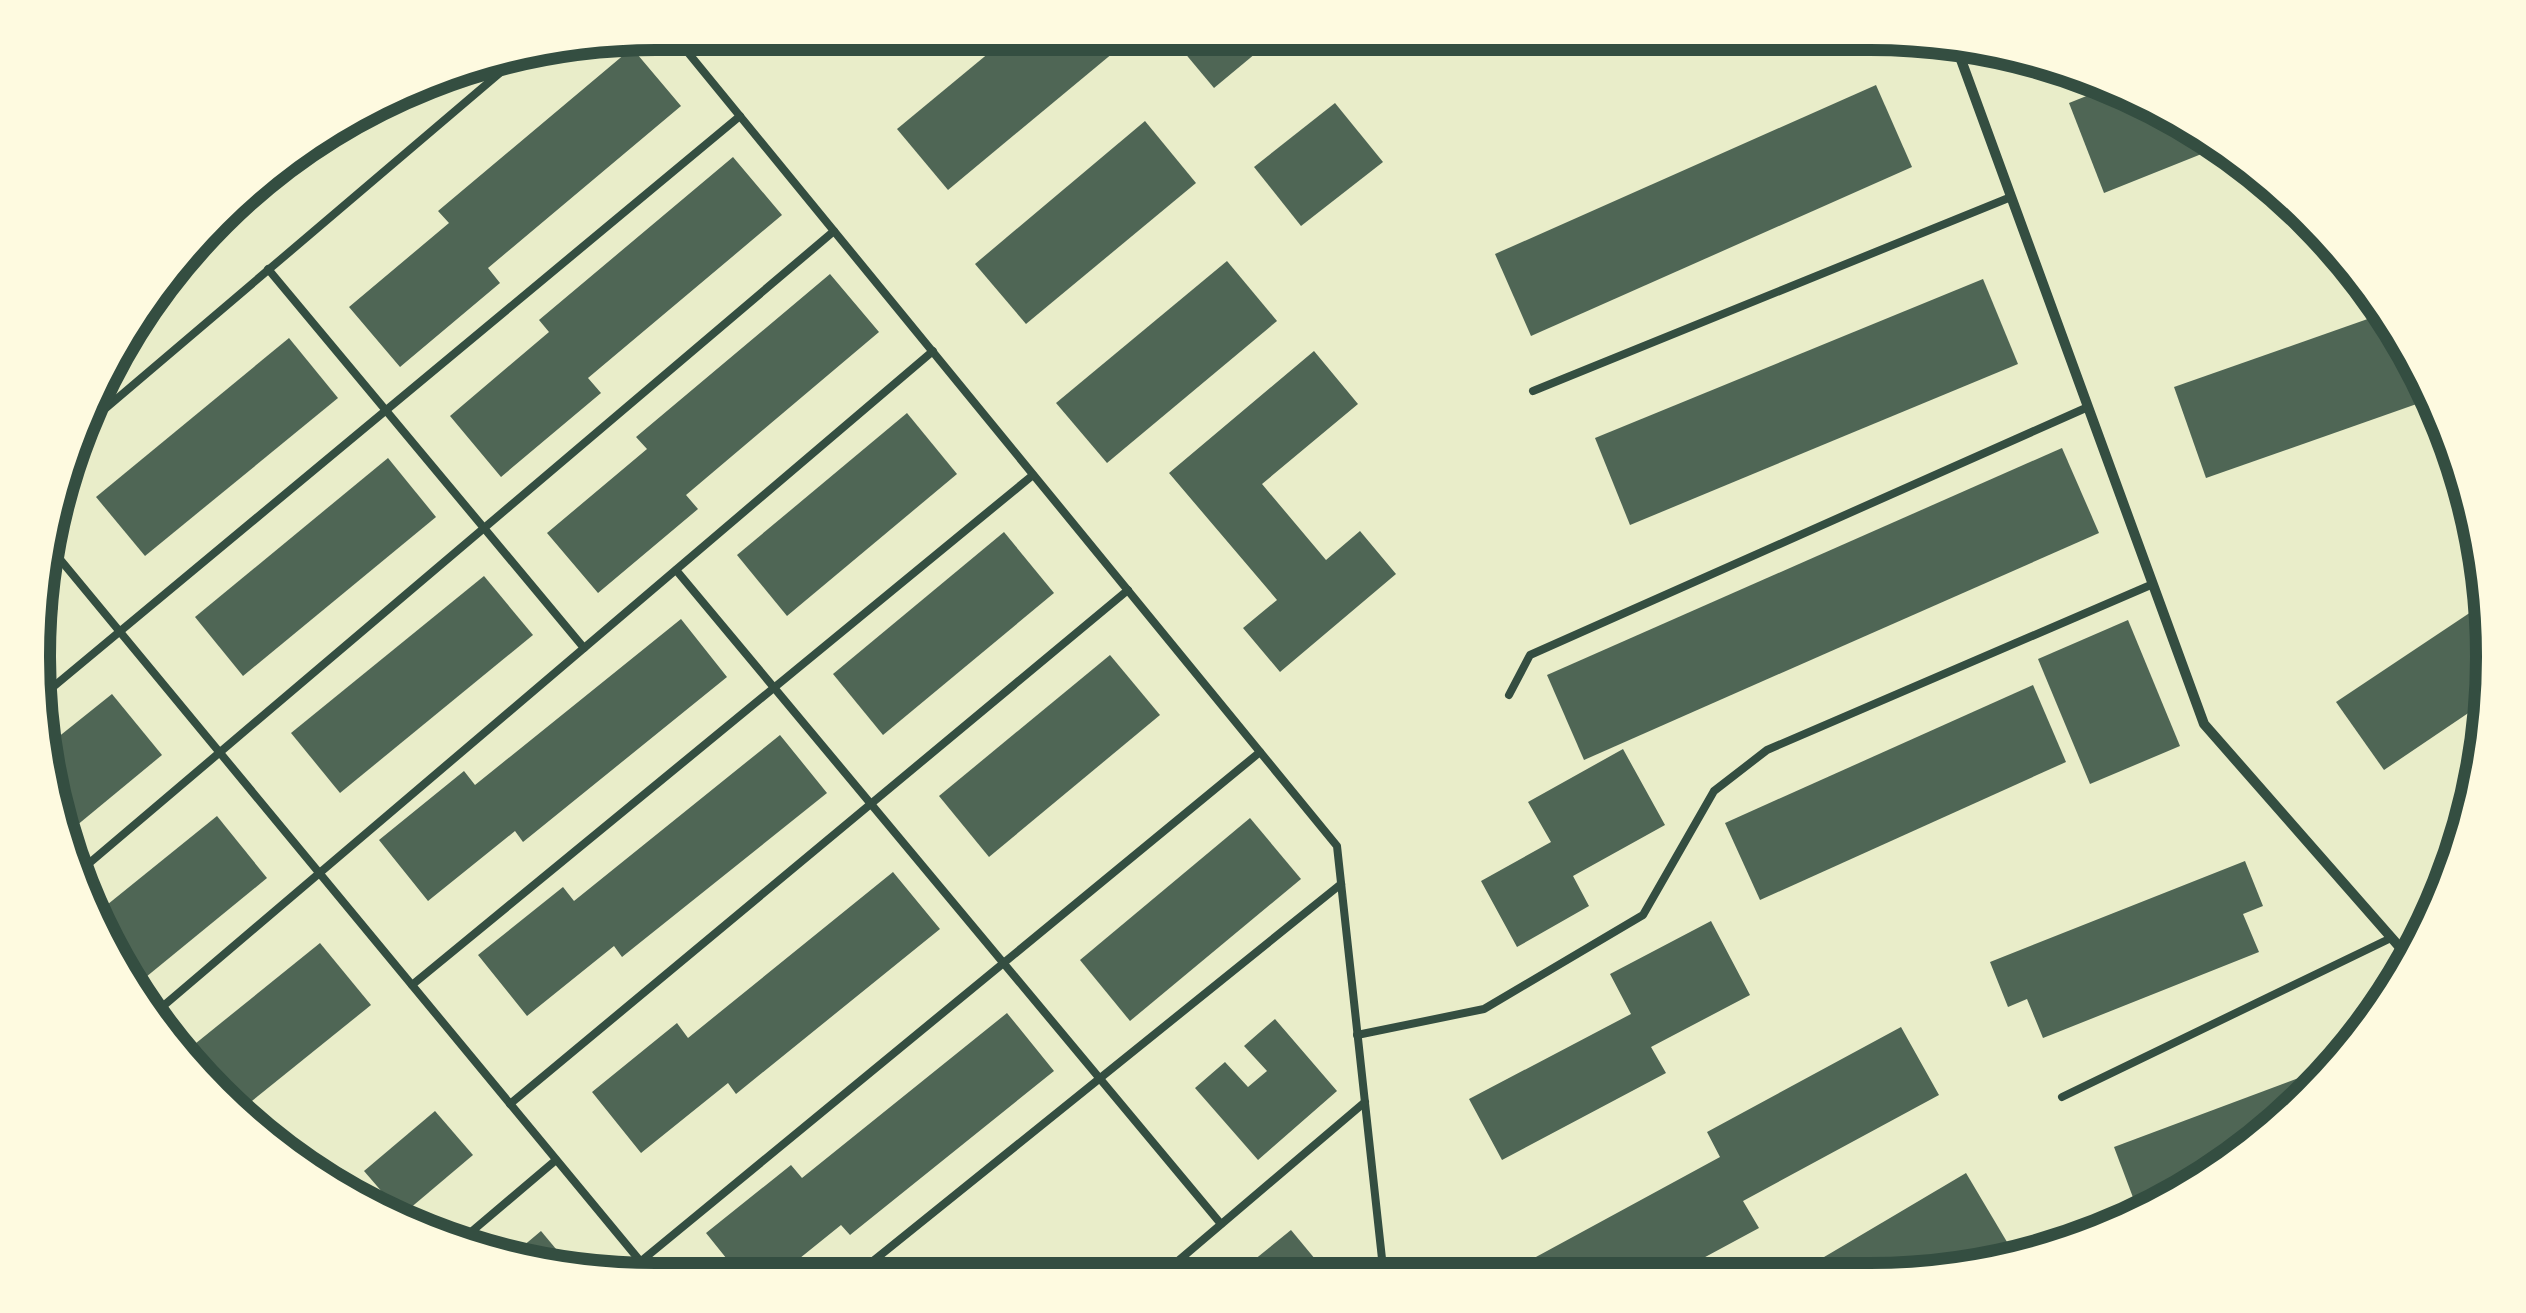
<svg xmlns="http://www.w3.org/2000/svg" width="2526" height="1313" font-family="'Libre Baskerville',serif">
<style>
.building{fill:#4f6655}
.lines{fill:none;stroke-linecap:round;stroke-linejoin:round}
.service{stroke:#344e41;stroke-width:8}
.minor{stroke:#344e41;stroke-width:10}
.rim{fill:none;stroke:#344e41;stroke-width:12}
</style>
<rect width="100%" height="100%" fill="#e9edc9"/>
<g class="building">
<polygon points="1013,33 1106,33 1119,48 948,190 897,129"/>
<polygon points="1168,33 1280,33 1214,88"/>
<polygon points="632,48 681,106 488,268 500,283 400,367 349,307 449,223 438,211"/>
<polygon points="1876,85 1912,167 1531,336 1495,254"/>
<polygon points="2109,87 2146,97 2214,149 2104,193 2069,103"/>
<polygon points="1335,103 1383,162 1301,226 1254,167"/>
<polygon points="1145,121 1196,183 1026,324 975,264"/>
<polygon points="302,148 256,186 255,185 276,162"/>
<polygon points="733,157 782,215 588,378 601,393 501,477 450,416 549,332 539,320"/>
<polygon points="211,232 220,243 157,292 156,291"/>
<polygon points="1227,261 1277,321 1107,463 1056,403"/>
<polygon points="830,274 879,332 686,495 698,509 598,593 547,533 647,449 636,437"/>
<polygon points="1983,279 2018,364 1630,525 1595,438"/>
<polygon points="2379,315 2428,400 2206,478 2174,387"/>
<polygon points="289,338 338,398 145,556 96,497"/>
<polygon points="1314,351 1358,404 1262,484 1326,560 1360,531 1396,574 1280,672 1243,628 1277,600 1169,473"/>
<polygon points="907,413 957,474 787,616 737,555"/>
<polygon points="2062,448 2099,533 1584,760 1547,675"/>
<polygon points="388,458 436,517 243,676 195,617"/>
<polygon points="1004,532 1054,593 883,735 833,674"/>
<polygon points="484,576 533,635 340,793 291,733"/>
<polygon points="44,592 58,609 41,623"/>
<polygon points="2480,606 2492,697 2384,770 2336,702"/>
<polygon points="681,619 727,677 523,842 515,831 428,901 379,840 464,771 475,785"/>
<polygon points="2128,620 2180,746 2090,784 2038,659"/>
<polygon points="1110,655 1160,715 989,857 939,796"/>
<polygon points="2033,685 2066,762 1760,900 1725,823"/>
<polygon points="112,694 162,755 70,831 47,746"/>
<polygon points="780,735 827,793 622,957 614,946 527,1016 478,955 563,887 574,901"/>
<polygon points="1623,749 1665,825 1573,876 1589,906 1517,947 1481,881 1551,842 1528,802"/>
<polygon points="217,816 267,878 135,986 97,932 92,917"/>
<polygon points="1250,818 1301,879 1130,1021 1080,960"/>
<polygon points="2245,861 2263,906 2243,914 2259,952 2043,1038 2027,999 2008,1007 1990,962"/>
<polygon points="893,872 940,929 736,1094 728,1083 641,1153 592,1092 677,1023 688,1038"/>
<polygon points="1711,921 1750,995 1651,1047 1666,1073 1502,1160 1469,1099 1631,1014 1610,974"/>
<polygon points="320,943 371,1005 237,1113 185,1052"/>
<polygon points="1007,1013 1054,1071 850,1235 841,1225 774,1279 743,1279 706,1233 791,1165 802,1178"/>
<polygon points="1275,1019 1337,1091 1258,1160 1195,1088 1225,1062 1248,1087 1267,1071 1244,1046"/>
<polygon points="1901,1027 1939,1095 1743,1201 1759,1228 1670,1276 1518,1276 1514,1269 1720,1157 1707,1132"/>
<polygon points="2344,1061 2217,1175 2140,1216 2114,1147"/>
<polygon points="435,1111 473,1155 402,1215 364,1171"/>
<polygon points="1966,1173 2010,1247 1973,1269 1952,1275 1792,1276"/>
<polygon points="1291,1230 1330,1277 1233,1277"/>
<polygon points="541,1231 571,1267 516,1252"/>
</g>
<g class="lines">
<g class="service">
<polyline points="672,33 1337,846 1384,1277"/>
<polyline points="268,269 584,648"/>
<polyline points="1533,391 2011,197"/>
<polyline points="86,425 521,55"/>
<polyline points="49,546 655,1279"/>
<polyline points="676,570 1221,1224"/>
<polyline points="1509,695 1530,655 2088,407"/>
<polyline points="35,702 740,116"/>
<polyline points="80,871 834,231"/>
<polyline points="412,985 1033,475"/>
<polyline points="155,1013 933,351"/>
<polyline points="1357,1035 1484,1009 1643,915 1714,791 1767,750 2153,584"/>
<polyline points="2062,1097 2391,938"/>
<polyline points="510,1104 1128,590"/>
<polyline points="464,1238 556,1160"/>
<polyline points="852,1278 1341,884"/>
<polyline points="1158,1278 1365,1102"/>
<polyline points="636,1279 640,1262 1260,752"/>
</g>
<polyline class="minor" points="1956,46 2204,724 2411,960"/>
</g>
<path d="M0 0H2526V1313H0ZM656 50H1870A606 606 0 0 1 2476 656V657A606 606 0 0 1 1870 1263H656A606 606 0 0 1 50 657V656A606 606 0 0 1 656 50Z" fill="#fefae0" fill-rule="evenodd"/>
<path class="rim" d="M656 50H1870A606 606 0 0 1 2476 656V657A606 606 0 0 1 1870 1263H656A606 606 0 0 1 50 657V656A606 606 0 0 1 656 50Z"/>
</svg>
